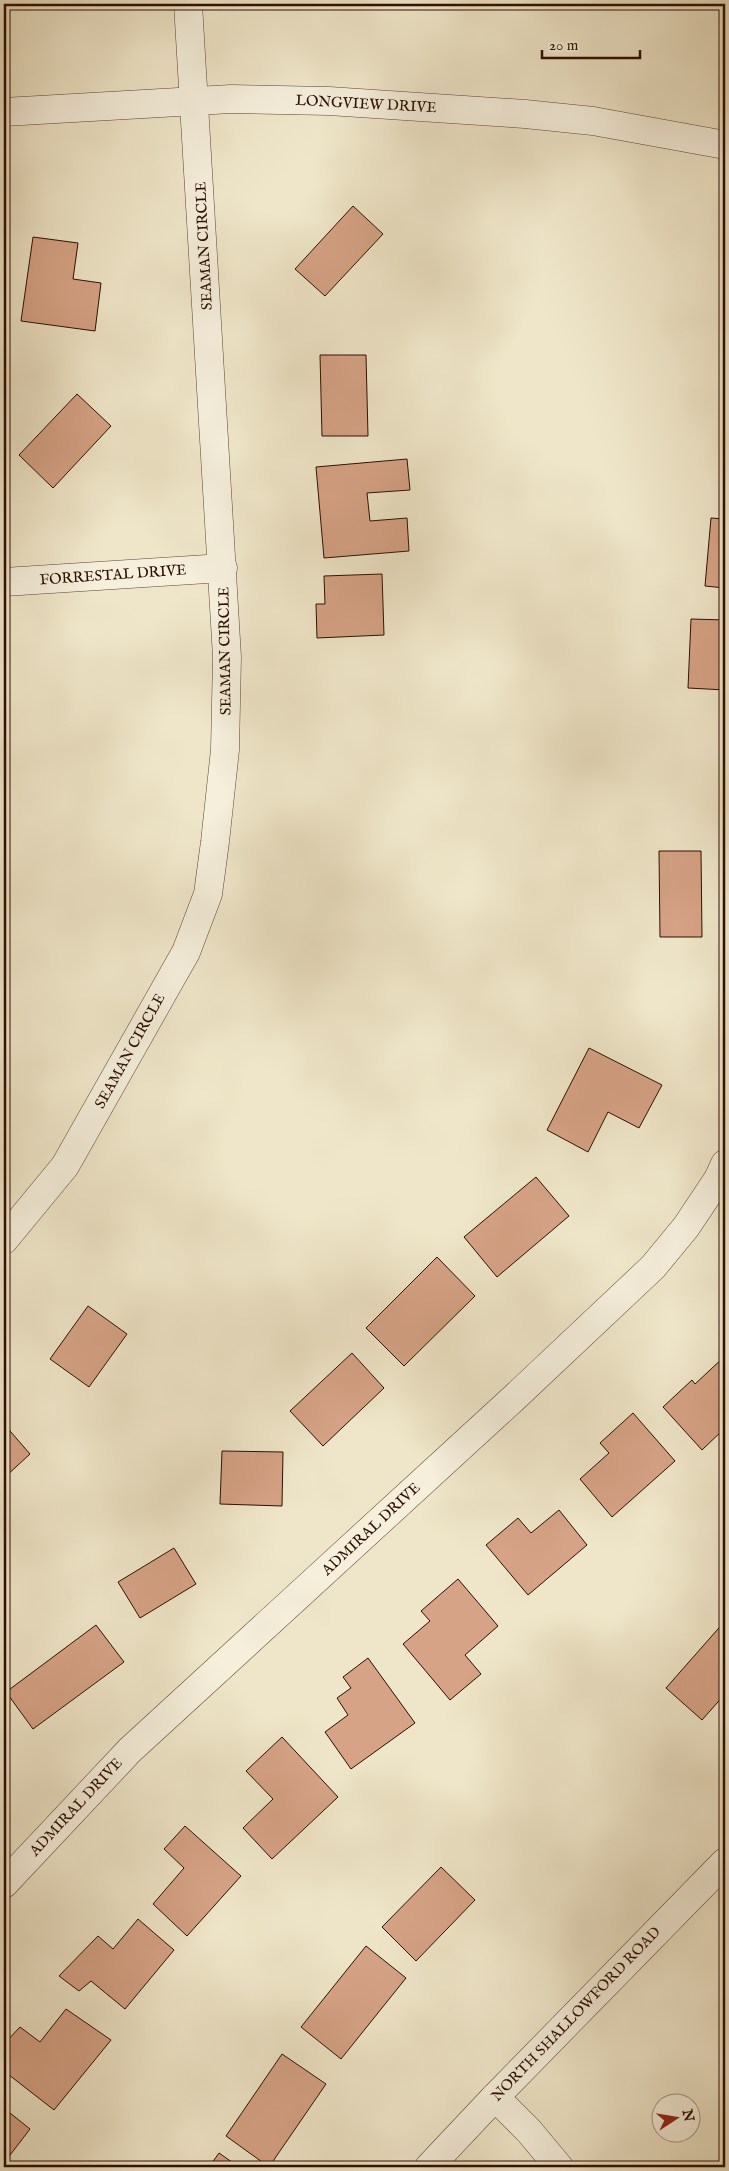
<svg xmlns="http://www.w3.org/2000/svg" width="729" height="2171" font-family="'IM FELL English',serif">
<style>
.building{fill:#d6a386;stroke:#2c0e00}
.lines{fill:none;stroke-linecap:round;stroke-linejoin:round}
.minor-casing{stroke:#5d4432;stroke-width:29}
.minor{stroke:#f5efdc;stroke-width:28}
.labels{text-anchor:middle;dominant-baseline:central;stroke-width:5;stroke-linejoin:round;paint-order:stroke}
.street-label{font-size:15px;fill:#2c0e00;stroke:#f5efdc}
</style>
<rect width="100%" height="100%" fill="#efe6c9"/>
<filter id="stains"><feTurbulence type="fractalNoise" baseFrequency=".004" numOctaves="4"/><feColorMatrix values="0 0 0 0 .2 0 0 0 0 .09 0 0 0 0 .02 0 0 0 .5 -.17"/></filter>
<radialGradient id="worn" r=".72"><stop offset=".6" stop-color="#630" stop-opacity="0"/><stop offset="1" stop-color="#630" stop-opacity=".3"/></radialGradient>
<g class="building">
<polygon points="353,206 383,234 325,296 295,269"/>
<polygon points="33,237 78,243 73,279 101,283 95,331 21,321"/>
<polygon points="320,355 366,355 368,436 322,436"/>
<polygon points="77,394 111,426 53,488 19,455"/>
<polygon points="407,459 410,490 367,493 370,521 407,518 409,551 324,558 316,467"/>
<polygon points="711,518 725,519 725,588 705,586"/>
<polygon points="382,574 384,635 317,638 316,604 325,604 324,576"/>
<polygon points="691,619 725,620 725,690 688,688"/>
<polygon points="659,851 701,851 702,937 660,937"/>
<polygon points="589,1048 662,1085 639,1128 608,1112 588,1152 547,1130"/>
<polygon points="536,1177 569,1216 497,1277 464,1237"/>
<polygon points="437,1257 475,1296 404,1366 366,1328"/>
<polygon points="88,1306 127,1334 89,1387 50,1359"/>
<polygon points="352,1353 384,1388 323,1446 290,1411"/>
<polygon points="725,1356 725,1428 702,1450 663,1407 692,1380 695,1384"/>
<polygon points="633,1413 675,1461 612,1517 580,1479 609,1453 600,1443"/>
<polygon points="4,1424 30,1454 4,1478"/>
<polygon points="222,1451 283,1452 282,1506 220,1504"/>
<polygon points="559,1510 587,1545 528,1595 486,1545 518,1518 531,1533"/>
<polygon points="174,1548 196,1584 140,1618 118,1582"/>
<polygon points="458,1579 498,1626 465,1655 481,1674 450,1700 403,1644 430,1621 421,1611"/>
<polygon points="725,1621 725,1694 702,1720 666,1688"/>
<polygon points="96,1625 124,1662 33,1729 6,1692"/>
<polygon points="368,1658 415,1723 351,1769 325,1732 348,1715 337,1698 351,1688 343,1677"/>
<polygon points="282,1737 338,1797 272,1859 243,1828 273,1799 246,1771"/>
<polygon points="185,1826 241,1876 187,1936 153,1904 184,1868 164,1849"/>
<polygon points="441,1867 475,1900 416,1961 382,1927"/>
<polygon points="138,1919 174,1950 125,2009 91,1981 79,1991 59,1976 98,1936 113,1949"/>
<polygon points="366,1946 406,1978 341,2059 301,2027"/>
<polygon points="66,2009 111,2040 54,2110 4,2071 4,2044 20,2027 40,2042"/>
<polygon points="282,2054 326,2084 269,2167 226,2136"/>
<polygon points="5,2109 30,2129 4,2163 4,2110"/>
<polygon points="219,2153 239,2167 209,2167"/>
</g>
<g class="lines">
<defs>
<g id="minor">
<polyline points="4,112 231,99 329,101 525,114 593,121 725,145"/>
<polyline points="4,582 223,568"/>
<polyline points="4,1240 65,1166 186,952 208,894 215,842 225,750 227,657 188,4"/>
<polyline points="4,1884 130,1750 515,1397 653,1267 686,1227 718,1179 725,1164"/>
<polyline points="495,2097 529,2131 559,2167"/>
<polyline points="429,2167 495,2097 725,1862"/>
</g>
</defs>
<use href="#minor" class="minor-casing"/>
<use href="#minor" class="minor"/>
</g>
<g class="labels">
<g class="street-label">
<text transform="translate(366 104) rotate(3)">LONGVIEW DRIVE</text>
<text transform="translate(204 246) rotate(-93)">SEAMAN CIRCLE</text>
<text transform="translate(113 575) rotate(-4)">FORRESTAL DRIVE</text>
<text transform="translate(225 651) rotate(-91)">SEAMAN CIRCLE</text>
<text transform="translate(130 1051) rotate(-61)">SEAMAN CIRCLE</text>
<text transform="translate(371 1529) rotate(-43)">ADMIRAL DRIVE</text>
<text transform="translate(76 1807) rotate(-47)">ADMIRAL DRIVE</text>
<text transform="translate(576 2014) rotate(-46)">NORTH SHALLOWFORD ROAD</text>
</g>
</g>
<rect width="729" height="2171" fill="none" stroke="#efe6c9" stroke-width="20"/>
<rect x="5" y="5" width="719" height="2161" fill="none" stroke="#2c0e00" stroke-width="2.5"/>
<rect x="10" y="10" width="709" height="2151" fill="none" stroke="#2c0e00"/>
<g transform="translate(676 2118) rotate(78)"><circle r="24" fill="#f5efdc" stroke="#a59584"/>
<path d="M0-4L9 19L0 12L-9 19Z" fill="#8f2418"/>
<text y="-8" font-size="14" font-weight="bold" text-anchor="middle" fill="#2c0e00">N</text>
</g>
<path d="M542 50v8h98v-8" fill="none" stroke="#2c0e00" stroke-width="2.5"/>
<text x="549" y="50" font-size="15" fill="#2c0e00" stroke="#f5efdc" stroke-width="4" paint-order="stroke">20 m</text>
<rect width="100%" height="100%" filter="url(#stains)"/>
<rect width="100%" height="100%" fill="url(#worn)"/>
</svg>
